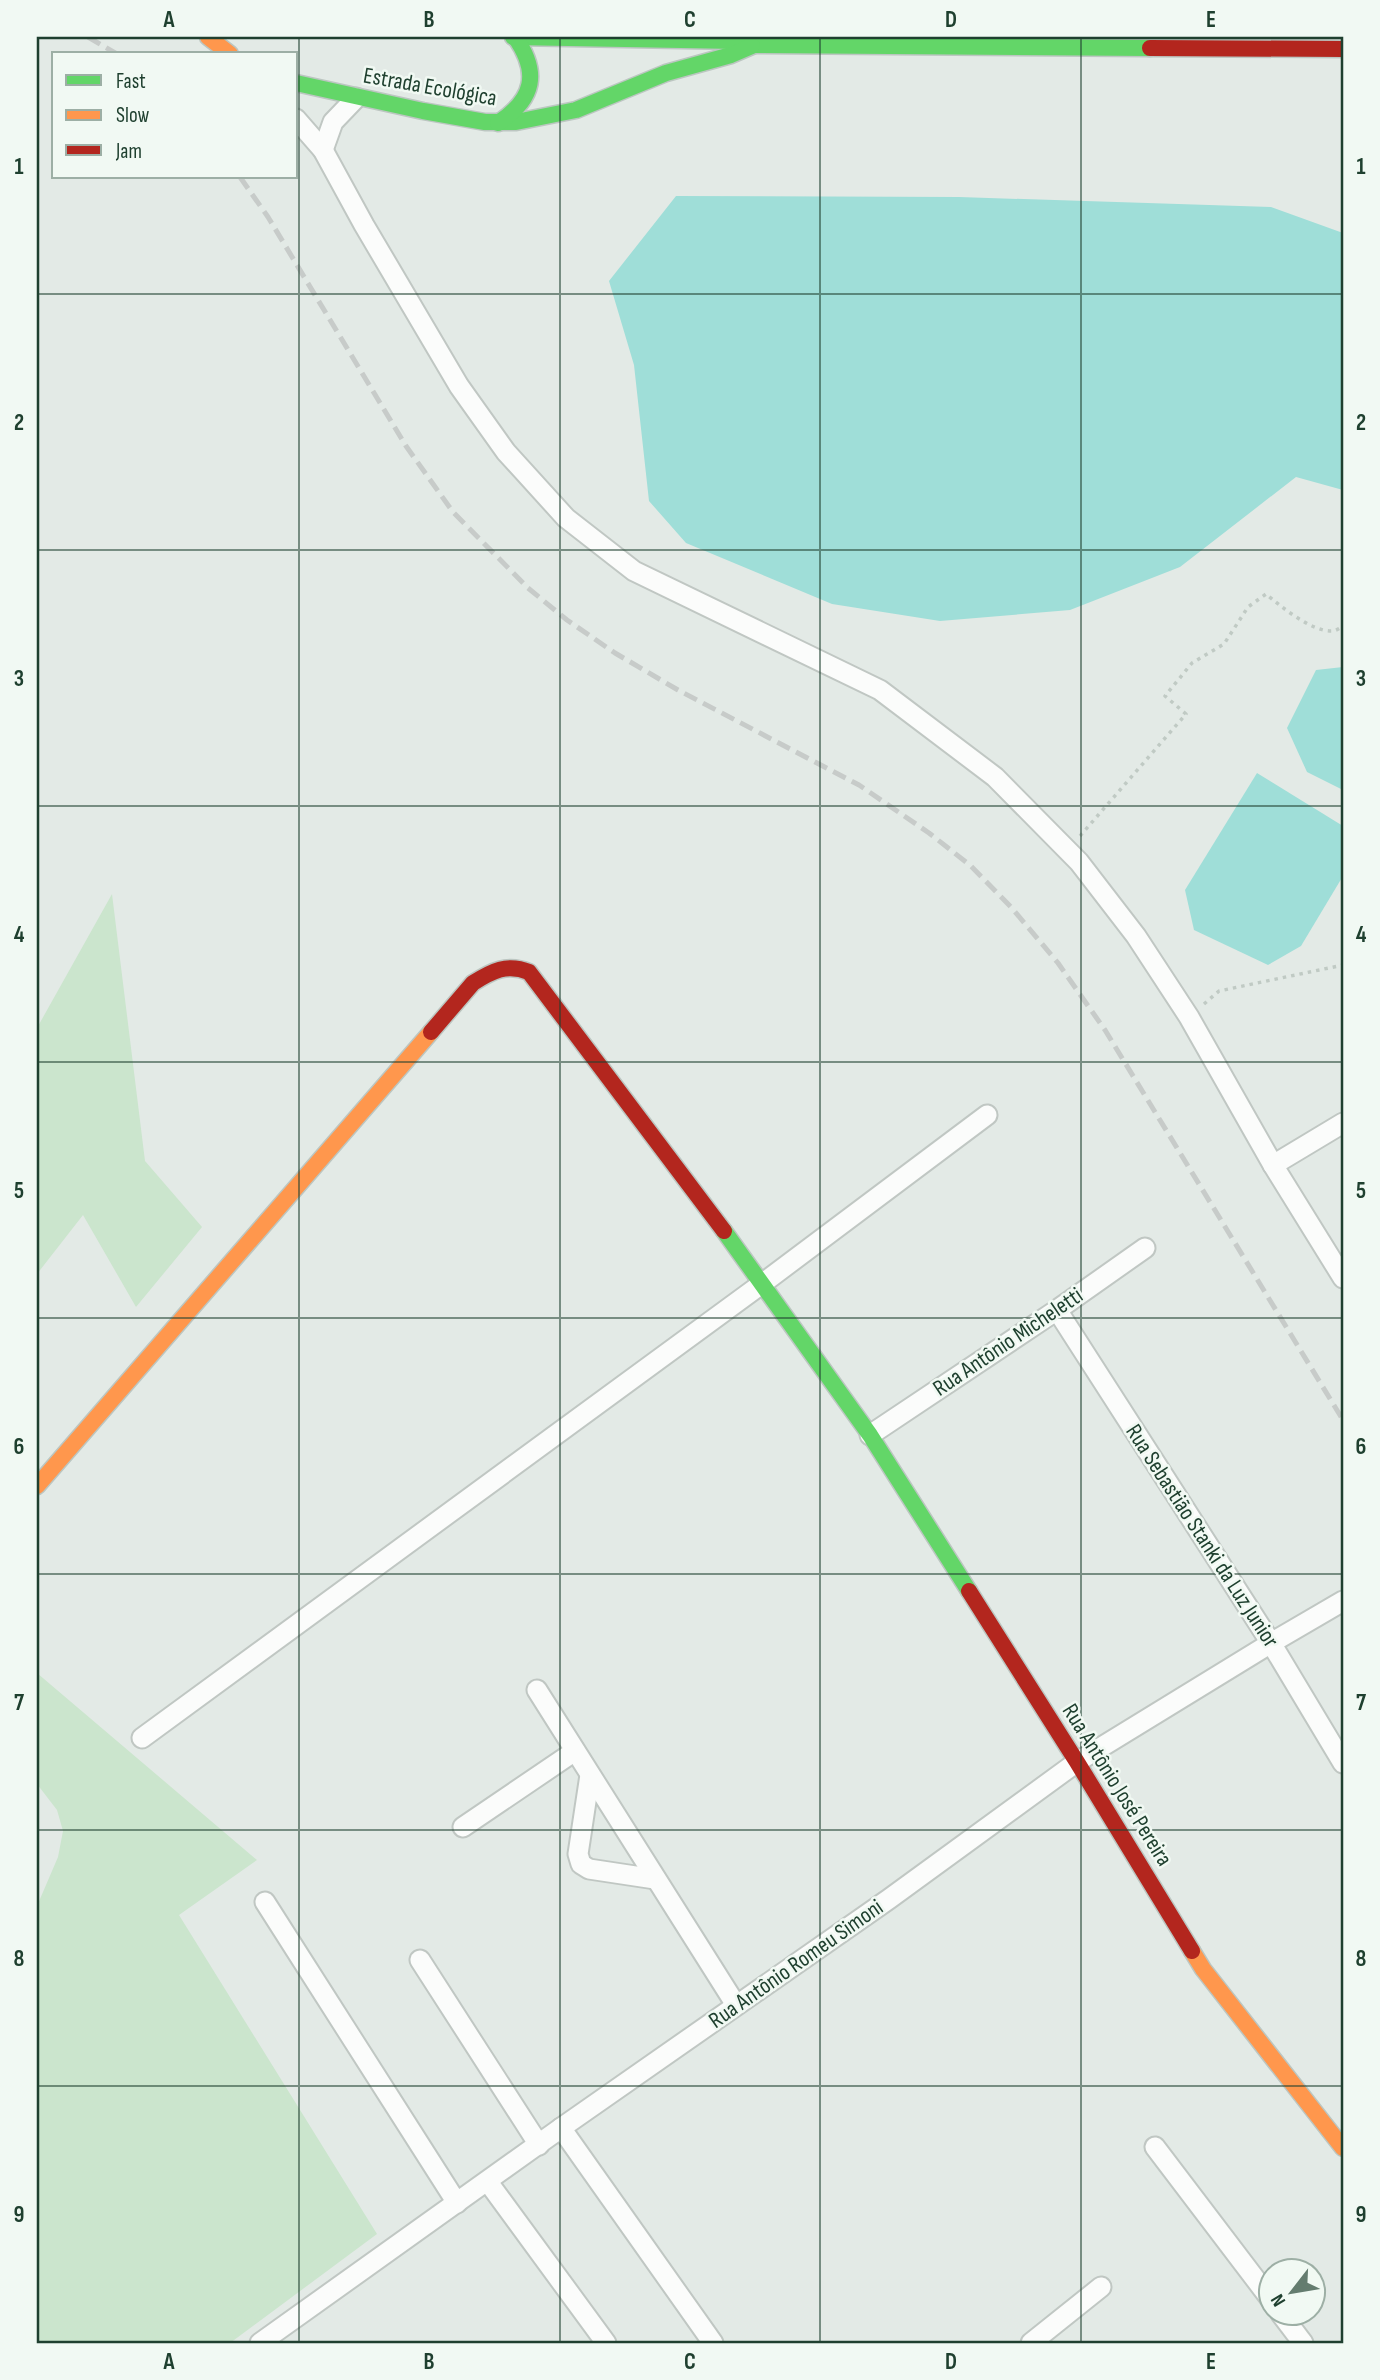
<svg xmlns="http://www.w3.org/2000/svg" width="1380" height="2380" font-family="'Sofia Sans Condensed',sans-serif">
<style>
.green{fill:#cbe5cd}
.water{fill:#9fded8}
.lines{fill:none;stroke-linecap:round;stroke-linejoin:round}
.street-casing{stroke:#c0c7c3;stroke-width:23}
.fast-casing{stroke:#bcc6c1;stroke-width:19}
.slow-casing{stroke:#bcc6c1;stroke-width:19}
.jam-casing{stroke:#bcc6c1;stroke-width:19}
.path{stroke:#c0cac4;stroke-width:3.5;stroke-dasharray:3.5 5;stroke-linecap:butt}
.street{stroke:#fbfcfb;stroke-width:19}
.fast{stroke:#63d668;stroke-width:16}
.slow{stroke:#ff974d;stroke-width:16}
.jam{stroke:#b3261e;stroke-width:16}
.rail{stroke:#c7cbc9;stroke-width:5;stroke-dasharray:14 7;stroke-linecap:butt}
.grid{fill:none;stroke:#1f402f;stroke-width:2;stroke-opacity:0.55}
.labels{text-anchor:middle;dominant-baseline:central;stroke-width:5;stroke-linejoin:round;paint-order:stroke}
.street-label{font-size:23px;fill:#1f402f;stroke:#f1f9f3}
.neatline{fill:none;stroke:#1f402f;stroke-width:2.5}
.grid-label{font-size:23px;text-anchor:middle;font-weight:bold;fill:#1f402f}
</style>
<rect width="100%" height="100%" fill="#e3eae6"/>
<g class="green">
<polygon points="112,894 145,1161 202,1227 136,1307 83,1215 37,1274 37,1028"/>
<polygon points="37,1673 257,1860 179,1915 377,2234 230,2343 37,2343 37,1906 58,1857 63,1831 57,1810 37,1784"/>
</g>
<g class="water">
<polygon points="676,196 959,197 1271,207 1343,233 1343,490 1296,477 1180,567 1070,610 940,621 832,604 686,543 649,501 634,365 609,281"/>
<polygon points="1343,667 1343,790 1307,772 1287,728 1316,670"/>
<polygon points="1257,773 1343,826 1343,876 1301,946 1268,965 1194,930 1185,890"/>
</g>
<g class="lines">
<defs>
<g id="street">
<polyline points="296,119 323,150 364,225 459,386 506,452 566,518 634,571 880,690 995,777 1079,862 1136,936 1189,1017 1273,1165 1343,1278"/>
<polyline points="323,150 333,122 356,98"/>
<polyline points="1273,1165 1343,1123"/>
<polyline points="1057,1310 1271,1643 1343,1763"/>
<polyline points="870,1435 1057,1310 1145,1248"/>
<polyline points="537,1690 736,2005"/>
<polyline points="142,1738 763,1283 987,1115"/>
<polyline points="590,1775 578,1854 581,1864 589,1869 655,1879"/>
<polyline points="463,1827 575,1751"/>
<polyline points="265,1902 457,2203"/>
<polyline points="420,1960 539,2145"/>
<polyline points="561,2128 713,2343"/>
<polyline points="1155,2147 1272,2301"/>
<polyline points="488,2182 606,2343"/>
<polyline points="1281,2314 1303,2343"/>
<polyline points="260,2343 561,2128 889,1899 1077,1762 1271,1643 1343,1601"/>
<polyline points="1031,2343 1101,2287"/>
</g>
<g id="fast">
<polyline points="513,37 737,41 754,45 1150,48"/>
<polyline points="296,83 423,111 485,122 516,122 576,110 666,73 731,55 752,46"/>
<path d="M498 123C534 99 540 73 515 37"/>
<polyline points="724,1231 870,1435 969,1591"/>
</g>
<g id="slow">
<polyline points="208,37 230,54"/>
<polyline points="37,1486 431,1032"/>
<polyline points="1192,1951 1203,1969 1343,2148"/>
</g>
<g id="jam">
<polyline points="1150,48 1343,49"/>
<path d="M431 1032 473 983C492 971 507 963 529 972L724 1231"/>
<polyline points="969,1591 1077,1762 1192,1951"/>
</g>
</defs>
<use href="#street" class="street-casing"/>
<use href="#fast" class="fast-casing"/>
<use href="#slow" class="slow-casing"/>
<use href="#jam" class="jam-casing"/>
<g class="path">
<path d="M1080 836 1186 714 1165 696 1192 663 1224 644 1248 607 1266 594C1280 606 1312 632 1332 631 1336 631 1339 628 1343 627"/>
<polyline points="1204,1004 1219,991 1343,965"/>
</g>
<use href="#street" class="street"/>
<use href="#fast" class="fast"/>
<use href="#slow" class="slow"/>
<use href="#jam" class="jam"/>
<g class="rail">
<polyline points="88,37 117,54"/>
<polyline points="240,177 268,217 406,446 453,512 528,588 567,620 615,653 678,690 859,785 929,833 971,866 1011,907 1058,963 1105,1030 1343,1420"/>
</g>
</g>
<path class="grid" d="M299 37V2343M560 37V2343M820 37V2343M1081 37V2343M37 294H1343M37 550H1343M37 806H1343M37 1062H1343M37 1318H1343M37 1574H1343M37 1830H1343M37 2086H1343"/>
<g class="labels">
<g class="street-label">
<text transform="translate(430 87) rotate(10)">Estrada Ecológica</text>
<text transform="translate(1008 1342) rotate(-34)">Rua Antônio Micheletti</text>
<text transform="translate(1202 1536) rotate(57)">Rua Sebastião Stanki da Luz Junior</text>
<text transform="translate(1117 1785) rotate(58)">Rua Antônio José Pereira</text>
<text transform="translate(796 1964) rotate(-35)">Rua Antônio Romeu Simoni</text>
</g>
</g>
<rect width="1380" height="2380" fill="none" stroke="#f1f9f3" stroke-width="77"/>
<rect x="52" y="52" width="245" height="126" fill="#f1f9f3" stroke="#9dafa5" stroke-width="2"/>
<rect x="66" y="75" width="35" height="10" fill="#63d668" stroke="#9dafa5" stroke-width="2"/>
<text x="116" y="88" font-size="21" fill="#1f402f">Fast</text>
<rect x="66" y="110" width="35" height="10" fill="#ff974d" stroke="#9dafa5" stroke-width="2"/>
<text x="116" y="122" font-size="21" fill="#1f402f">Slow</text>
<rect x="66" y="145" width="35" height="10" fill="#b3261e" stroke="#9dafa5" stroke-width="2"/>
<text x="116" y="158" font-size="21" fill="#1f402f">Jam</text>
<g transform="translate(1292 2292) rotate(239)"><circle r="33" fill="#f1f9f3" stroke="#9dafa5" stroke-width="2"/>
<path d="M0-5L12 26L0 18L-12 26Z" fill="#647c6f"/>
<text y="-10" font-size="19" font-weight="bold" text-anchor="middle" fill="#1f402f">N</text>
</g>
<rect x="38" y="38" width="1304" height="2304" class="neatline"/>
<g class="grid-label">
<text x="169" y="27">A</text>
<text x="429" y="27">B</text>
<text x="690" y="27">C</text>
<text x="951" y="27">D</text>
<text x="1211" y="27">E</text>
<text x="19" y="174">1</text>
<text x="1361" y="174">1</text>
<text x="19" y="430">2</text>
<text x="1361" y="430">2</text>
<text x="19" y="686">3</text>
<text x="1361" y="686">3</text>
<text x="19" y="942">4</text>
<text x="1361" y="942">4</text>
<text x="19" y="1198">5</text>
<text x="1361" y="1198">5</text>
<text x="19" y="1454">6</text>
<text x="1361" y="1454">6</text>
<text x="19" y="1710">7</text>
<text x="1361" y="1710">7</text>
<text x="19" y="1966">8</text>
<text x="1361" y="1966">8</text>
<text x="19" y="2222">9</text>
<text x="1361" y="2222">9</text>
<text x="169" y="2369">A</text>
<text x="429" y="2369">B</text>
<text x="690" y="2369">C</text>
<text x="951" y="2369">D</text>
<text x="1211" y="2369">E</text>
</g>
</svg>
